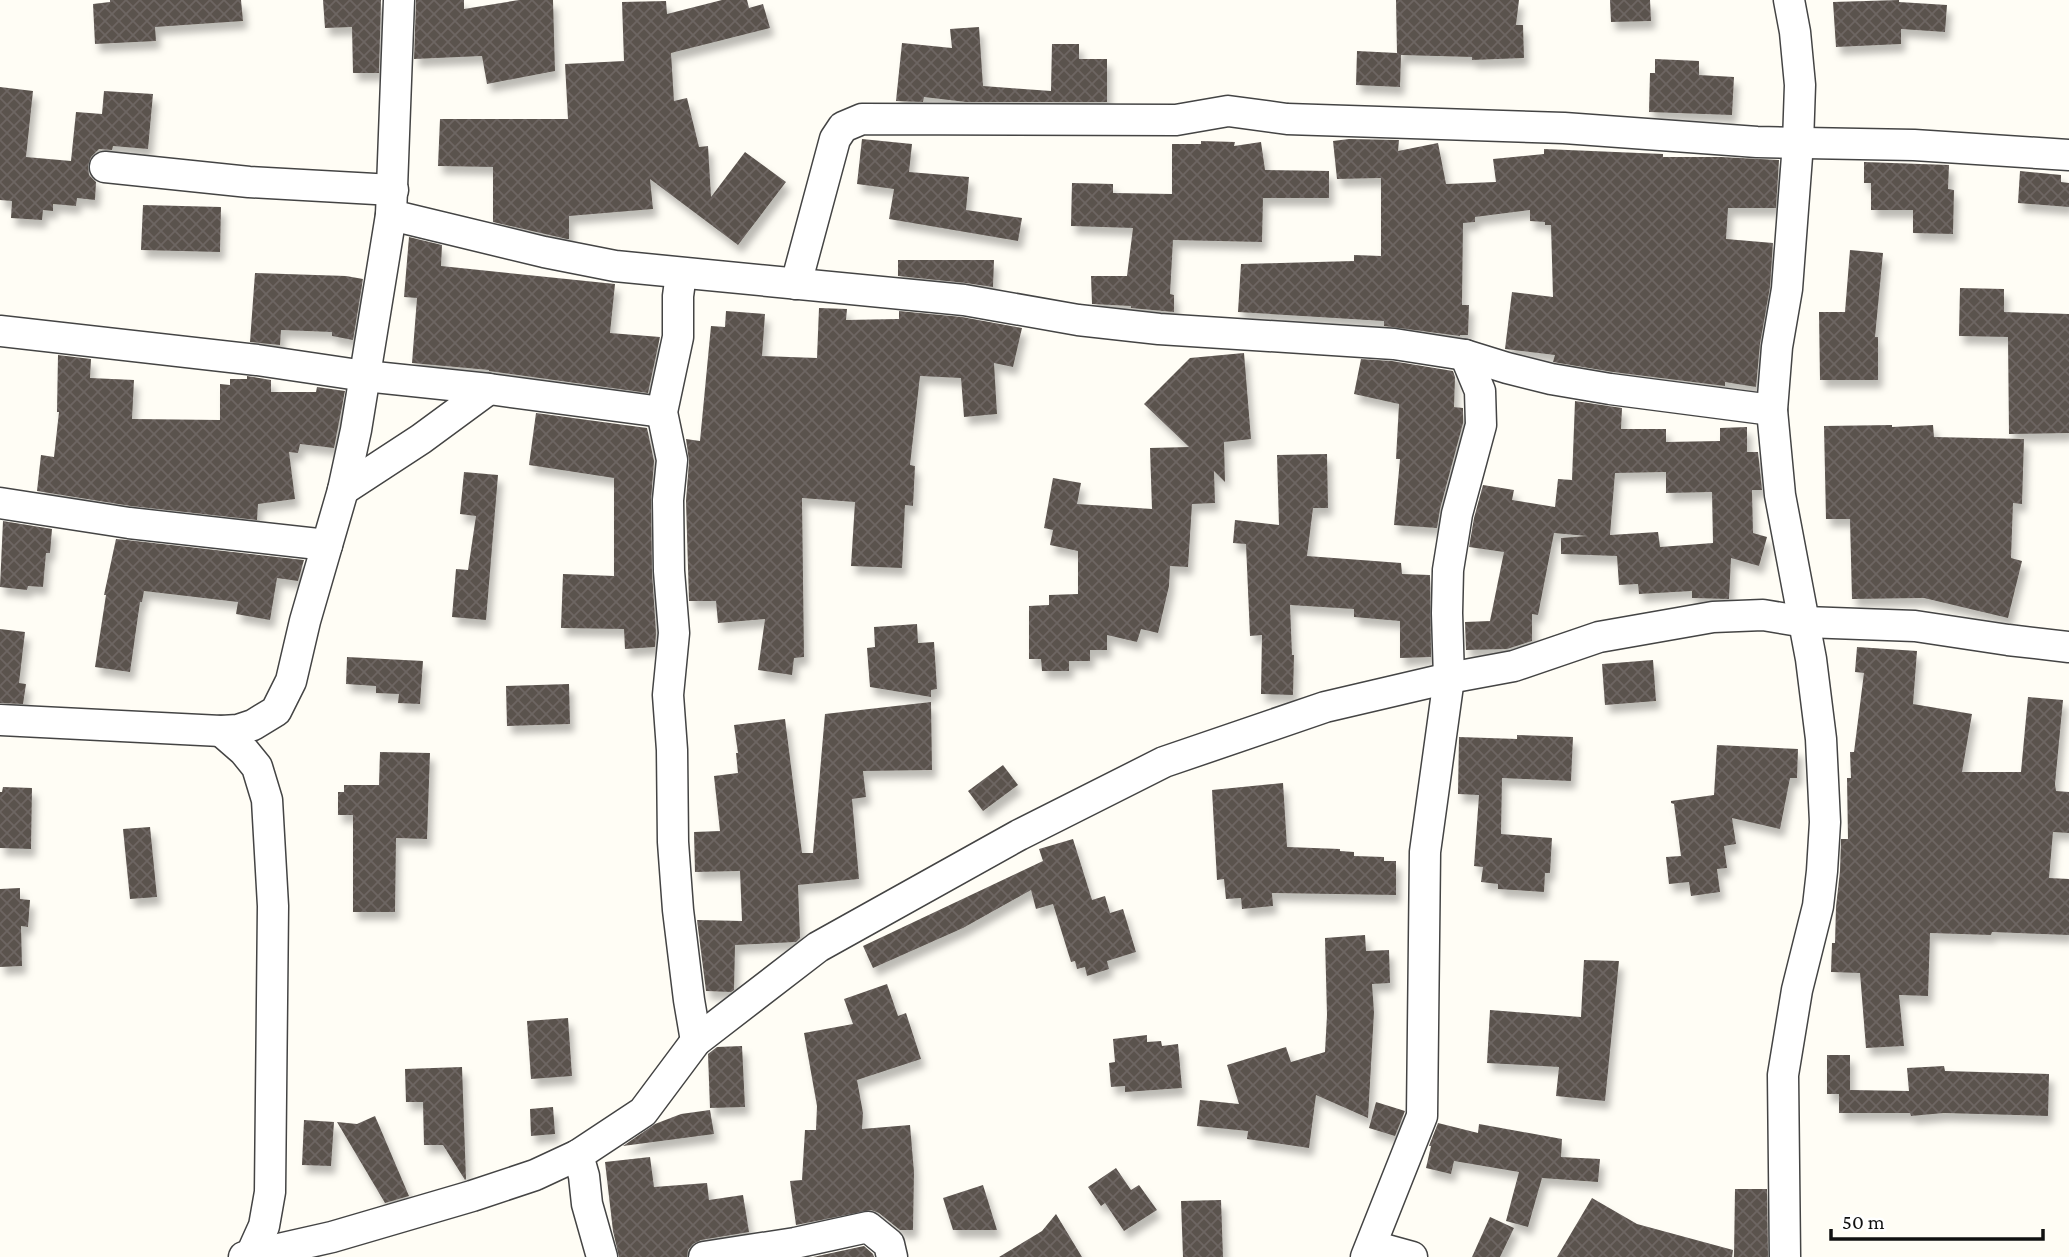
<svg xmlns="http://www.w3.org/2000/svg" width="2069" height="1257" font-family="'Crimson Pro',serif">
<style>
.building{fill:url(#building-cross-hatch);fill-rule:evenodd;filter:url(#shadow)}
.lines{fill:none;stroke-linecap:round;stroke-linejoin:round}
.street-casing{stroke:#444;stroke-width:33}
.street{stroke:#fff;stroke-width:30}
</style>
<defs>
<pattern id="building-cross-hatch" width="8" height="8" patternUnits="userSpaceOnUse" patternTransform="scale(1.75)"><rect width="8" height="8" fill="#5a524d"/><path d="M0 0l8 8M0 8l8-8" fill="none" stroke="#6d6662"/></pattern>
<filter id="shadow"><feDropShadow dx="4.5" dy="8" stdDeviation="3.5" flood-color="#0004"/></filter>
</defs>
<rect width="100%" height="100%" fill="#fffdf5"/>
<g class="building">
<polygon points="110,0 241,0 243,21 155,27 156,41 95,44 93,4 110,2"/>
<polygon points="323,0 381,0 379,73 353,73 352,27 325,28"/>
<polygon points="416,0 464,0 464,9 519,0 553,0 555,71 487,84 482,56 414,59"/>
<polygon points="722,0 747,0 749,8 763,4 770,28 671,53 674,101 687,98 699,147 708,146 711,197 745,152 786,182 738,245 650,179 653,209 569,216 569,239 567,239 493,222 493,167 438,166 440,119 568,119 565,64 624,61 622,2 666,1 667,14"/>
<polygon points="1396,0 1519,0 1516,25 1523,25 1524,58 1472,60 1472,57 1401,55 1400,87 1356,85 1357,51 1397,53"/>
<polygon points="1610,0 1650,0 1651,21 1611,22"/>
<polygon points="1899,0 1899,2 1947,5 1945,32 1901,29 1901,44 1836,47 1833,2"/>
<polygon points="979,27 983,86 1051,91 1052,44 1079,44 1079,59 1107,59 1107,102 966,102 924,97 923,102 896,101 902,43 952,48 950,29"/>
<polygon points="1655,59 1699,61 1699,75 1734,77 1732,115 1649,112 1650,73 1655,73"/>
<polygon points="0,87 33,91 26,157 71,161 76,112 102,114 104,91 153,94 148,149 113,146 112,150 99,149 91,157 88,166 89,175 96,182 95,200 77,198 76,206 53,204 53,211 43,210 42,220 11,218 12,201 0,200"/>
<polygon points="862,139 912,144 909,172 969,177 966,210 1022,218 1018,241 889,219 894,189 857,184"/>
<polygon points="1349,139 1399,140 1398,151 1438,143 1446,184 1496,182 1493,159 1544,154 1544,149 1663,154 1663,157 1721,157 1779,160 1776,208 1728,208 1726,239 1773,243 1770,287 1760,344 1756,387 1725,382 1725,386 1613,372 1553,362 1555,355 1505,349 1512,292 1553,297 1551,225 1545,225 1545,222 1530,221 1530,210 1475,217 1475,222 1463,223 1462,305 1469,305 1468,335 1460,335 1460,336 1384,326 1384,321 1238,312 1241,264 1354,261 1354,255 1381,256 1381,178 1337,179 1333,141"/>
<polygon points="1201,141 1235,142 1234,146 1261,142 1265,170 1329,171 1329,198 1263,198 1262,242 1173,240 1170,294 1174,295 1174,312 1131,308 1131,306 1092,304 1091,276 1127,276 1133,228 1071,226 1072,183 1113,184 1113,193 1172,194 1172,144 1201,144"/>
<polygon points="1864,162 1949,165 1948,189 1954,190 1953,234 1913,233 1913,210 1871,210 1871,183 1864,183"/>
<polygon points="2020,171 2061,175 2061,182 2069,183 2069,207 2018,203"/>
<polygon points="143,205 221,207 220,252 141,250"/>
<polygon points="409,237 442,245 441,266 615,284 610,333 660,337 648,393 489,371 489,370 412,363 417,298 404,297"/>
<polygon points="1850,250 1883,253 1875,337 1878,337 1878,380 1820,380 1819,312 1845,312"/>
<polygon points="898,260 994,260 993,287 966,283 898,276"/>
<polygon points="255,273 346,276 363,279 353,340 332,336 332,332 281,330 280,345 250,342"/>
<polygon points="1960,288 2004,289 2004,312 2069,314 2069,433 2009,434 2008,337 1959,336"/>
<polygon points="819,308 847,309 846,320 899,319 899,311 962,317 1022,328 1013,367 994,363 997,414 964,417 961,378 920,376 910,465 915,466 913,506 905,505 902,568 851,566 855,502 802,498 804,657 794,658 792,675 758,670 765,619 718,623 716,601 689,601 686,501 689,461 686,439 700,441 711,326 725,327 726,311 765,314 762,356 817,358"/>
<polygon points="1244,353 1251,439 1224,442 1225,482 1214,471 1215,503 1192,504 1188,567 1170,566 1169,586 1158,633 1141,629 1137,642 1107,635 1107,650 1090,650 1090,661 1069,661 1069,671 1042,671 1041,659 1029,659 1029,606 1049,605 1049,595 1078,594 1078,551 1050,545 1053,530 1044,528 1053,478 1081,483 1077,504 1152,509 1150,448 1189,447 1144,404 1190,358"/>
<polygon points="58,355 91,359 90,378 134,380 132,419 220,420 220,384 230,385 230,379 247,379 247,376 271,380 271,392 316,392 317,387 345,391 334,448 300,444 298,453 289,452 295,499 258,504 257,520 131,506 37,491 41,455 54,457 59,412 57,412"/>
<polygon points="1361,359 1392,361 1453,371 1455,377 1454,407 1463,408 1463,423 1440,509 1437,528 1394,525 1400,459 1396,459 1399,404 1354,394"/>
<path d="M1575 401 1622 408 1621 429H1666V442L1720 441V428L1747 427V452H1758L1762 490H1752L1753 533 1767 537 1759 566 1731 558 1729 599 1692 598V591L1639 594 1638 584 1619 585 1617 556 1561 554V538L1587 536 1554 533 1538 615 1532 614V641L1507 649 1466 650 1465 622 1490 621 1504 552 1469 547 1474 518 1483 485 1514 490 1512 500 1555 507 1558 479 1572 480ZM1666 472V493L1712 492 1713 543 1660 547 1658 532 1610 535 1615 473Z"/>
<polygon points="536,413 647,428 654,461 651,500 652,572 656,633 655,647 625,649 624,629 561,628 563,574 614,576 614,478 529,465"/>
<polygon points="1892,425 1892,427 1933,425 1934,437 2024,439 2022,504 2013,503 2011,558 2022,561 2008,618 1924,598 1852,599 1850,519 1826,519 1824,426"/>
<polygon points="1327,454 1328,508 1313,508 1307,556 1401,563 1402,574 1430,575 1431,657 1400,658 1400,621 1354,617 1354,609 1290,605 1292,655 1294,655 1293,695 1261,694 1262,635 1250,636 1246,544 1233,543 1235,520 1279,525 1277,455"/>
<polygon points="464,472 498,475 486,620 452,617 456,569 468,570 476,516 460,514"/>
<polygon points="3,521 52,529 50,553 46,553 43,587 28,586 27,590 0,587"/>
<polygon points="116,539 127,540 304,560 298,581 277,578 270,620 236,614 238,602 144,591 142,602 140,602 130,672 95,667 106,595 104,595"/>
<polygon points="917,624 918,643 934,642 937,689 931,690 931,697 870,687 867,648 875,647 874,627"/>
<polygon points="0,629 25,632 19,683 26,684 23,704 0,703"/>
<polygon points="1857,647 1917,651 1913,704 1972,714 1962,772 2021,772 2028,697 2063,700 2055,784 2056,791 2069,792 2069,833 2053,832 2049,878 2069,879 2069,935 1992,932 1991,935 1930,933 1928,996 1899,995 1904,1046 1866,1048 1860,973 1831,972 1832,943 1835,943 1836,907 1840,871 1841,839 1848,839 1847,778 1851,778 1850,752 1854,752 1864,673 1855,672"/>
<polygon points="347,657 423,661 420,704 398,703 399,694 376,693 376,686 346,684"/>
<polygon points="1653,660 1656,701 1605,705 1602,664"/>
<polygon points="569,684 570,724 507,726 506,686"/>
<polygon points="931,702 932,770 863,771 866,797 852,799 859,879 798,885 800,938 796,942 735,945 734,990 731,992 706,991 697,920 742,921 740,871 695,872 694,832 720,831 714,776 738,773 736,753 738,753 734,725 785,719 802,853 813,853 825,714"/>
<polygon points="1517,735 1573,737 1571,781 1502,778 1501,834 1552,838 1550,873 1545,873 1544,892 1498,889 1498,884 1481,882 1483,867 1474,866 1479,795 1458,794 1459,737 1517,739"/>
<polygon points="1717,745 1798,749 1797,778 1790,778 1780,829 1732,818 1736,844 1724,846 1727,868 1717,869 1720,892 1691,896 1689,882 1669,884 1666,857 1681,856 1674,804 1671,803 1671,801 1714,795"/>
<polygon points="380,752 430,753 427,839 396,838 395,912 353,912 353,815 338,815 338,792 344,792 344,785 379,785"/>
<polygon points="1003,765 1018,785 983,811 968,791"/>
<polygon points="1283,783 1287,847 1340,849 1340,851 1354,852 1354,856 1384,857 1384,861 1396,861 1396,895 1272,893 1273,906 1242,909 1241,898 1226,899 1224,879 1217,880 1212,790"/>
<polygon points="3,787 32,788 31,849 0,848 0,792 2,792"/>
<polygon points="150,827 157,897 130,899 123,829"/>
<polygon points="1073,839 1092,900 1105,896 1110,913 1123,909 1136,952 1107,961 1109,969 1087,976 1085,967 1077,969 1075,961 1071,962 1053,904 1036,909 1031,890 963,928 873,968 863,946 1043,861 1039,849"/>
<polygon points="20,888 20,899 30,900 28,927 21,926 22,966 0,967 0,889"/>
<polygon points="1365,935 1366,951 1389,950 1390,983 1372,984 1374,1012 1368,1118 1316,1095 1309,1148 1247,1139 1248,1131 1197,1126 1200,1100 1239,1104 1227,1065 1286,1047 1291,1062 1325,1052 1327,1015 1325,938"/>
<polygon points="1584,960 1619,961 1605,1101 1556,1096 1559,1067 1487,1063 1490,1010 1581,1017"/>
<polygon points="887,984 898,1016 906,1013 921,1059 857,1080 863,1113 862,1129 910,1125 914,1172 913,1230 900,1230 879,1213 871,1210 796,1225 790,1181 802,1180 805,1130 816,1130 817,1106 804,1033 853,1024 844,999"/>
<polygon points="568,1018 572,1076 531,1079 527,1021"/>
<polygon points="1147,1035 1147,1042 1161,1041 1162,1046 1178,1044 1182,1088 1125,1092 1125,1086 1111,1087 1109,1063 1115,1062 1113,1039"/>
<polygon points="742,1046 745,1107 710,1108 708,1054 717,1047"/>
<polygon points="1827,1055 1850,1055 1850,1090 1909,1091 1907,1068 1944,1066 1945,1071 2049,1074 2048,1116 1944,1113 1911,1116 1910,1113 1839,1113 1839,1094 1827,1094"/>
<polygon points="462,1067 466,1179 465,1180 443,1145 424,1145 423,1102 406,1102 405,1069"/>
<polygon points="1376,1102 1405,1111 1395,1136 1369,1128"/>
<polygon points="553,1107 555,1134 531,1136 530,1109"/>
<polygon points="710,1110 714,1134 623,1146 655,1124 681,1114"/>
<polygon points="375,1116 409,1196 385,1203 337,1122 357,1124"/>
<polygon points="304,1120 334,1122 331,1166 302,1165"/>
<polygon points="1438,1123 1478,1133 1479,1124 1562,1139 1561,1157 1600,1159 1598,1182 1542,1178 1528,1227 1506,1221 1519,1172 1454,1161 1451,1174 1426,1168 1431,1146 1429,1146"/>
<polygon points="650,1157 654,1187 707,1183 709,1200 743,1195 749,1232 701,1240 693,1244 688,1250 687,1257 619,1257 613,1231 605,1162"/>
<polygon points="1116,1168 1131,1190 1139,1185 1157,1210 1124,1231 1105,1203 1101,1206 1088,1187"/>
<polygon points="983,1185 997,1230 953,1230 943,1198"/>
<polygon points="1735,1189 1767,1189 1768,1257 1734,1257"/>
<polygon points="1592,1198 1637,1224 1733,1250 1732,1257 1557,1257"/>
<polygon points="1221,1200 1223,1257 1183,1257 1181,1201"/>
<polygon points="1056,1214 1082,1257 999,1257 1042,1231"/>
<polygon points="1490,1217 1514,1228 1500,1257 1472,1257"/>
<polygon points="864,1246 873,1254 874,1257 813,1257"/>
</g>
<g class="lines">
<defs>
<g id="street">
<polyline points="105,167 249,182 393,190"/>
<polyline points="391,215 544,252 615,266 964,300 1078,320 1159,329 1394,344 1465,355 1507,368 1551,379 1610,389 1772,410"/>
<polyline points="681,274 678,296 678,337 662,412 672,460 668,500 669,571 674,633 668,695 672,750 673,842 678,910 689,1000 696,1041"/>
<polyline points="796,284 835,139 843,127 862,119 1176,120 1228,111 1287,119 1564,128 1757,142 1914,145 2069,155"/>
<polyline points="0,331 257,360 365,376 489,389 662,412"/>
<polyline points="343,490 421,439 489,389"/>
<polyline points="0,503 129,523 327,545"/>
<polyline points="0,720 221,731 238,730 253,725 276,711 291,681 305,621 343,490 356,430 391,215 399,0"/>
<polyline points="221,731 244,751 257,767 267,800 273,906 270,1192 264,1226 250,1257"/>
<polyline points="578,1155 584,1176 587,1204 602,1257"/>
<polyline points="1372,1246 1412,1257"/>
<polyline points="244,1257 332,1237 472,1196 535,1175 578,1155 643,1112 696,1041 818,947 1019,835 1164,762 1325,707 1449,678 1514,666 1599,637 1713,617 1763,615 1805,622 1915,626 2008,640 2069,647"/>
<polyline points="704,1257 795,1243 868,1227 889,1244 892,1257"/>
<polyline points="1366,1257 1422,1116 1425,852 1449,678 1447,613 1448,570 1457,514 1481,425 1480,391 1465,355"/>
<polyline points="1785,1257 1783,1075 1797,990 1818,906 1822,871 1825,822 1821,739 1811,659 1780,495 1772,410 1777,347 1787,289 1798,143 1800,85 1795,32 1789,0"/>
</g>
</defs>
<use href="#street" class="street-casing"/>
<use href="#street" class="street"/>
</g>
<path d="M1831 1229v10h212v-10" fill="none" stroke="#111111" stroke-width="3.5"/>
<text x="1842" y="1229" font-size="21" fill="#111111" stroke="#ffffff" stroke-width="5" paint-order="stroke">50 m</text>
</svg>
